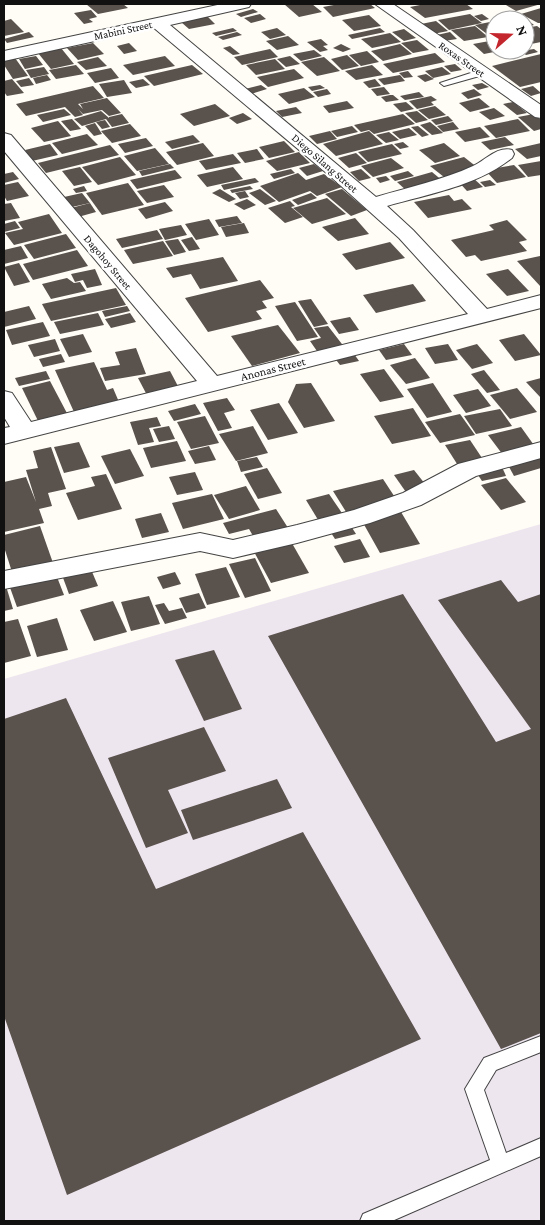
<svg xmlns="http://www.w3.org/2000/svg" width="545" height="1225" font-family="'Crimson Pro',serif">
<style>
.industrial{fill:#eee6ef}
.building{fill:#5a524d}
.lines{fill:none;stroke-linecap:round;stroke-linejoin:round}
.service-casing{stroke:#444;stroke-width:2}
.minor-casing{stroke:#444;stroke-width:2}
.service{fill:#fff;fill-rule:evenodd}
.minor{fill:#fff;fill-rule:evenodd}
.labels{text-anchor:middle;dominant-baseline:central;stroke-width:5;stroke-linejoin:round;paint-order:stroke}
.far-street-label{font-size:11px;fill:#111;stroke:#fff}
.street-label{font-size:12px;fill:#111;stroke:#fff}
</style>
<rect width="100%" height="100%" fill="#fffdf5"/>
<polygon class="industrial" points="541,524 541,1221 4,1221 4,679"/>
<g class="building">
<polygon points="86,4 123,4 128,8 98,14"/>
<polygon points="284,4 312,4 322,12 299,17"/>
<polygon points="339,4 370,4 375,8 333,17 323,7"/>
<polygon points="425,4 466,4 473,9 425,18 410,7"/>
<polygon points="541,4 516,11 506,5 510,4"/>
<polygon points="541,8 541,23 538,23 521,14"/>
<polygon points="253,9 258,12 241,17 236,14"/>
<polygon points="91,10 97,17 89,19 93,22 84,24 74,13"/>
<polygon points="260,14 266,19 251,23 244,18"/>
<polygon points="470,14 482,23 449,30 438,20"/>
<polygon points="482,14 489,19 481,21 474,16"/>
<polygon points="520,14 534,25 525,27 525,20 503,20 501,18"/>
<polygon points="369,15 381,26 354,31 342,20"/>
<polygon points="207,16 215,24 189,29 181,22"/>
<polygon points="11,19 24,32 4,36 4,21"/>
<polygon points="436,21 448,31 433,34 421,24"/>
<polygon points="495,21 495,33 487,34 475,25"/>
<polygon points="475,26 488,37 464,41 451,30"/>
<polygon points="537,26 541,29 541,42 531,44 525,39 525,28"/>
<polygon points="233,28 237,31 216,36 212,33"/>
<polygon points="277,28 286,35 270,39 261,32"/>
<polygon points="380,28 385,32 352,39 348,35"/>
<polygon points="404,29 416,38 404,41 392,32"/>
<polygon points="29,32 34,37 7,43 4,39"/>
<polygon points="237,32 242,35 223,40 218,37"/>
<polygon points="450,32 457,39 444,41 437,35"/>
<polygon points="390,33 401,42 372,48 361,39"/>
<polygon points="288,36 299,45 277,50 266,41"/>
<polygon points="321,39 328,45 323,46 328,50 320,52 307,42"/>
<polygon points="417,40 429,50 413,53 401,43"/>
<polygon points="495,40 495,50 499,51 484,54 473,44"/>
<polygon points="93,43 104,54 78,60 67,48"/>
<polygon points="129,43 137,51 124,54 117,46"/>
<polygon points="341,44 351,49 343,52 333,48"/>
<polygon points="400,44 412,54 383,61 371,51"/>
<polygon points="230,46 240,54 233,55 223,48"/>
<polygon points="61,48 74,64 51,69 38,53"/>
<polygon points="270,49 278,57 242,65 234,57"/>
<polygon points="534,49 538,52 526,55 521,51"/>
<polygon points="314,50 322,56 301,61 293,54"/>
<polygon points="511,50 516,54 501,57 496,53"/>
<polygon points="367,51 379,62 361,66 349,55"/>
<polygon points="435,53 445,62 393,73 383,64"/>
<polygon points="541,54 541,82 520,87 492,66"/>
<polygon points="347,55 359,66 342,70 331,59"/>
<polygon points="36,56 43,65 25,69 19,59"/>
<polygon points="165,56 175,66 133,75 123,65"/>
<polygon points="290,56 300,64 286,67 277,59"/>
<polygon points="98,57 107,66 86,70 77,62"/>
<polygon points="324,57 340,71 317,76 301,62"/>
<polygon points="15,58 28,76 13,79 4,65 4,61"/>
<polygon points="275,59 285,69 256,75 246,65"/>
<polygon points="455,64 462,70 451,72 444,66"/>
<polygon points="76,65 84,74 56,79 49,70"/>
<polygon points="192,65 203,74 154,86 144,76"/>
<polygon points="372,65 383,75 356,80 345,71"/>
<polygon points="44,67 49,74 31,78 26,70"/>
<polygon points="442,67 451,74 433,78 425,71"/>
<polygon points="111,68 119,78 95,83 87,73"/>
<polygon points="294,69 304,78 268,87 257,77"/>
<polygon points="408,71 413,77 404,78 399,73"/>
<polygon points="426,74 434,79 425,82 417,76"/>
<polygon points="47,75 51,80 36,84 33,78"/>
<polygon points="400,75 405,81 384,85 378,79"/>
<polygon points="29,78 34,85 21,87 16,81"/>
<polygon points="12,79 24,93 7,96 4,92 4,81"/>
<polygon points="143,79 150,85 136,88 129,82"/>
<polygon points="375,79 381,86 369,88 363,82"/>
<polygon points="124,80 132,93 107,97 99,84"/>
<polygon points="482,83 489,87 478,90 472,85"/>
<polygon points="261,85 267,89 251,94 245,89"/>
<polygon points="320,85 325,88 312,91 308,87"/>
<polygon points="93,86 104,98 78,104 83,109 80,104 107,98 121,113 109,116 102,110 83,114 78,109 83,115 75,117 65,107 26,116 16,104"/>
<polygon points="533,86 541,93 531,96 521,89"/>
<polygon points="384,87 390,94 377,96 371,89"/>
<polygon points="304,88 315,97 289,104 278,94"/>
<polygon points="327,89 331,94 318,97 313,92"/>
<polygon points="474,89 482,95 468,99 461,93"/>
<polygon points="419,92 424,97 405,100 400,96"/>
<polygon points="390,95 393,95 399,100 386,102 381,97"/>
<polygon points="431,96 437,100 431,102 434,105 417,109 409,101"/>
<polygon points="479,98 490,107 470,112 459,103"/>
<polygon points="347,101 354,108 329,113 323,106"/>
<polygon points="406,102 414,109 401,112 393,104"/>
<polygon points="513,102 527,113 517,115 503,104"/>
<polygon points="215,104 230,116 194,126 180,114"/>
<polygon points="435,106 446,115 429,119 418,110"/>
<polygon points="296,107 302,113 282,117 276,111"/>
<polygon points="494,108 505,116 490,120 479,112"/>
<polygon points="64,109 71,115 43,122 37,115"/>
<polygon points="101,111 109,118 109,117 122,114 129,123 112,127 106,119 82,126 74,119"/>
<polygon points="417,111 428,120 416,123 405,113"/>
<polygon points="243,113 252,119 237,124 229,118"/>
<polygon points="403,114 415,124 374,134 369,130 361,132 354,125"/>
<polygon points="534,114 541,120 541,129 534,131 518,117"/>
<polygon points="448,116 453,121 436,125 431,120"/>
<polygon points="72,119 81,129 70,131 61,121"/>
<polygon points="518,119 530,131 496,138 484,126"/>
<polygon points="105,120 110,127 102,129 96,122"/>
<polygon points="58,121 71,136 44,142 31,128"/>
<polygon points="430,122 441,131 443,133 432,135 420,125"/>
<polygon points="453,122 459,129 443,132 437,126"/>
<polygon points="95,123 102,134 94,136 85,126"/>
<polygon points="130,124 141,136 112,143 101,131"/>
<polygon points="352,126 358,132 337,137 331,131"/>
<polygon points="418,126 429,135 422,137 411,127"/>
<polygon points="480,127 490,137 465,142 455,132"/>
<polygon points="409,128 417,135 400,139 392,132"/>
<polygon points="330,131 337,139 317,144 309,136"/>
<polygon points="369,131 383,144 336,156 323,144"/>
<polygon points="389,132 399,140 386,143 376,135"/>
<polygon points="87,134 98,145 62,154 52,143"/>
<polygon points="193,135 200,142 172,149 165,142"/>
<polygon points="505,137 514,145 490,150 481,142"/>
<polygon points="146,138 153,146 125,153 118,144"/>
<polygon points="284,141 295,152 269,158 259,147"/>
<polygon points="403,142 409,147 400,149 394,144"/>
<polygon points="203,143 214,156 177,165 166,152"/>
<polygon points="444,143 460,156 435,163 419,150"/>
<polygon points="541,143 541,156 527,159 515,149"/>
<polygon points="50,144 58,155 32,161 25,150"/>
<polygon points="392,144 402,154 368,162 358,152"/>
<polygon points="110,145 119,155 46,173 38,163"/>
<polygon points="155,148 169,164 137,171 124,156"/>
<polygon points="257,149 264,159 245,163 237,153"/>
<polygon points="299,152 310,163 277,171 266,161"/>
<polygon points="356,153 367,163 349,168 338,158"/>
<polygon points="233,154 241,163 206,170 199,161"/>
<polygon points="120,157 136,175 98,185 82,167"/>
<polygon points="464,157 478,168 444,177 430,166"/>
<polygon points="391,158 404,168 373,177 361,166"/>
<polygon points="541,161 541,175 528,177 518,165"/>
<polygon points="170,164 174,168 142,176 139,171"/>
<polygon points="314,164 323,171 307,176 299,168"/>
<polygon points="514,165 526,177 497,183 485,170"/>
<polygon points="80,167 92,182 74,186 62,171"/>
<polygon points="233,167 243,179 207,187 197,175"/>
<polygon points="291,169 295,173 274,179 270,174"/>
<polygon points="361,169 371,178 359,181 350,172"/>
<polygon points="175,170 182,178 137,189 130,180"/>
<polygon points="408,171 414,176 395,181 390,176"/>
<polygon points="13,172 19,179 4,183 4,174"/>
<polygon points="432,172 444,182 408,192 397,182"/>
<polygon points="298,173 306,180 324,174 342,187 317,196 310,191 279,202 260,186"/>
<polygon points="386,176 390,180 380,183 376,178"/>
<polygon points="472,177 483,187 467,191 457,180"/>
<polygon points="255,178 259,182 224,190 221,185"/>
<polygon points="490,180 496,185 485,187 480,182"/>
<polygon points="18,182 29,196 7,201 4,196 4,185"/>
<polygon points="128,183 144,205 102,215 86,193"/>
<polygon points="164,185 174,197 147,203 137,191"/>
<polygon points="84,186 87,191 76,193 73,189"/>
<polygon points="250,186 253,189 232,193 230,190"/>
<polygon points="220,189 236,199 229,202 212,193"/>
<polygon points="260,189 276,201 265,205 249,193"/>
<polygon points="342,189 367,210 351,216 325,194"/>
<polygon points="245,191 249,197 240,199 235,193"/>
<polygon points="82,193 90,203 72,207 64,197"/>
<polygon points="311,193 317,198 298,205 292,200"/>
<polygon points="449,195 454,201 462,199 472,209 428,218 414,202"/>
<polygon points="327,198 346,214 312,224 293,208"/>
<polygon points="247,199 256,205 244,210 234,204"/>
<polygon points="290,201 295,206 291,207 303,217 285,223 268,208"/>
<polygon points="165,202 173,211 146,219 138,209"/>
<polygon points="11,203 20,218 4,221 4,204"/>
<polygon points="90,203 96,212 78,217 71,208"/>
<polygon points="49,214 62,233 14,245 5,233 23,229 18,222"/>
<polygon points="237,216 242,223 219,227 215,220"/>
<polygon points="355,218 369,234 338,241 322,227"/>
<polygon points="209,219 219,235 196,240 185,224"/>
<polygon points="507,220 527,240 519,242 527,251 481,261 475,255 466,257 451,240 494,230 489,225"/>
<polygon points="15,221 20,228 4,232 4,224"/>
<polygon points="244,223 249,233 226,237 221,227"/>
<polygon points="181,225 187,235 165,240 159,229"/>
<polygon points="157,230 163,239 122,248 116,239"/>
<polygon points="66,234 76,248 34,259 24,245"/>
<polygon points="192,237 200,249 189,251 181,240"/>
<polygon points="178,239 186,252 174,255 165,241"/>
<polygon points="163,241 173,256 133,264 124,250"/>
<polygon points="390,242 405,258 356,270 342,254"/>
<polygon points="21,246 28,258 4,264 4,250"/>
<polygon points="77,250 88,266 33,280 23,264"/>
<polygon points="540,256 541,257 541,287 517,261"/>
<polygon points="223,257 238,281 200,289 191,274 173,278 166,268"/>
<polygon points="19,263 30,282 14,286 4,267"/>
<polygon points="95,269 102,285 87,288 83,280 75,282 71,274"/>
<polygon points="508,269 529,291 507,296 486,274"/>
<polygon points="67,278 74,283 80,282 86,291 51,299 42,284"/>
<polygon points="260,280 274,298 262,301 267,308 256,311 262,319 208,332 185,298"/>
<polygon points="413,284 426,301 376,313 363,295"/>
<polygon points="116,288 126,305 51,321 42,304"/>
<polygon points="311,299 328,324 314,327 298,301"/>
<polygon points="295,302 318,337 297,341 275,306"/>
<polygon points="29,306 36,319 4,327 4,312"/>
<polygon points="127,306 130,311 105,317 102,311"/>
<polygon points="98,313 104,325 60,334 54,322"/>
<polygon points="130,313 136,322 111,328 105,319"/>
<polygon points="350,317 359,330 339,334 330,321"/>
<polygon points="43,322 50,336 12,345 6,330"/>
<polygon points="278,325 300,353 252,366 231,336"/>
<polygon points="328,326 345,348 319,354 310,341 321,338 314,328"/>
<polygon points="83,334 92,352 69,357 60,339"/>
<polygon points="524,334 541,355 515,361 499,340"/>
<polygon points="55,339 60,351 34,357 28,345"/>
<polygon points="404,344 412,355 386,360 379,350"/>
<polygon points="448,344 458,360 435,364 425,348"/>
<polygon points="477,344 493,363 472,369 456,350"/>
<polygon points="136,348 146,374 105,381 100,368 120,365 115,352"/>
<polygon points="352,351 359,361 340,365 333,356"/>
<polygon points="61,354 65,362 43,367 39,359"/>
<polygon points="415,358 430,378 406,384 390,365"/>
<polygon points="94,362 107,390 113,388 119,402 74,412 55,370"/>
<polygon points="384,369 404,397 380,402 360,374"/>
<polygon points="484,370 500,390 487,393 471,374"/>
<polygon points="46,371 50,379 19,386 15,378"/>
<polygon points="170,371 180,390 148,397 138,378"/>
<polygon points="541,378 541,398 526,382"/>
<polygon points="50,381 69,417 40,425 22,388"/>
<polygon points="311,383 335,421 304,428 288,402 296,384"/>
<polygon points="433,383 452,412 427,418 407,389"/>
<polygon points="517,388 537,412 510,419 490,395"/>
<polygon points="478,389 491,406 466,413 453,395"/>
<polygon points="227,398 235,410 224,413 232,428 218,431 203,403"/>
<polygon points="279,403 298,433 268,440 250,410"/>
<polygon points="195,404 201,414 174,421 168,411"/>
<polygon points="413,408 431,436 392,444 374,416"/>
<polygon points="500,409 512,426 476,434 464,416"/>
<polygon points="460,414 475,435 440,443 425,422"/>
<polygon points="205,416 219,443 191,449 177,422"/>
<polygon points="157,417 161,426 149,428 154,442 138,445 130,422"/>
<polygon points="169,426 175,439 159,442 153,429"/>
<polygon points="253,426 268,453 236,461 219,434"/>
<polygon points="521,427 536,448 503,455 488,435"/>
<polygon points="470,440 484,461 459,467 445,445"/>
<polygon points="177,441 186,461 151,468 143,448"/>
<polygon points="79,442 90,467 64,473 54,447"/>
<polygon points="209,446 216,460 195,464 188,451"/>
<polygon points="51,447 66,489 48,493 52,506 39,509 44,523 4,532 4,482 26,477 36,502 26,470 38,468 33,451"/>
<polygon points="130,449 144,476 115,484 101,456"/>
<polygon points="538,456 541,461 541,468 514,476 508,465"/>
<polygon points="257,457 263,467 241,472 237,461"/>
<polygon points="502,467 506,476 482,481 476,472"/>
<polygon points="267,468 282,493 258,499 244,474"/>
<polygon points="414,470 429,489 408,495 394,475"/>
<polygon points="195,472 203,490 177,495 169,477"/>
<polygon points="106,474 122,509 78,520 66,493 95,486 91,477"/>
<polygon points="506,478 526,502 501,510 481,485"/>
<polygon points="383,479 398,502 348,515 333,491"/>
<polygon points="246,486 260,510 229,519 214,495"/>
<polygon points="212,494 224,519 183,529 172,503"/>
<polygon points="329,494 344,516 320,523 306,500"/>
<polygon points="276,509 290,531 256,541 249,529 229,534 223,523"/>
<polygon points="401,512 420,544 380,553 362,521"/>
<polygon points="161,513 169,532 142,538 135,519"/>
<polygon points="349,523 356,534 335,539 328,528"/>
<polygon points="40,526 53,563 12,572 4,547 4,535"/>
<polygon points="289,538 309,573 271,583 252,548"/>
<polygon points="360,539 370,557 344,563 334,546"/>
<polygon points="255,558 271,591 245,598 229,564"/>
<polygon points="90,567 98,586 69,594 62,575"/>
<polygon points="226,567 240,597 207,605 195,574"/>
<polygon points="175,572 181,584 163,589 157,577"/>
<polygon points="57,577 64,595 17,607 8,582"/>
<polygon points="501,580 518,602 541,594 541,1033 501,1049 268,636 403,594 496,742 531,729 438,600"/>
<polygon points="6,586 13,609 4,611 4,587"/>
<polygon points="199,593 206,608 186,613 179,598"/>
<polygon points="149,596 160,624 131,631 121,602"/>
<polygon points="113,601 127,632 94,641 80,610"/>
<polygon points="164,603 169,611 182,608 187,618 165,624 155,605"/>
<polygon points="57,618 68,650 37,657 27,626"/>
<polygon points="18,619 31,656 4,663 4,622"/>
<polygon points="214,650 242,709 204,721 175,660"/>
<polygon points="66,698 156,889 303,832 421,1039 67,1195 4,1016 4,719"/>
<polygon points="204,727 226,771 168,790 188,833 146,848 108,758"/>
<polygon points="277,779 292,808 193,840 181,810"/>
</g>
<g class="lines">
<defs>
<g id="service">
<polygon points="480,70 483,71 483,75 444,86 440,83"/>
<polygon points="541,1036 541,1052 496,1070 484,1090 506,1153 541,1138 541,1156 392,1221 360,1221 363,1214 490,1160 465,1089 484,1058"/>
</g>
<g id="minor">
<path d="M222 4H251L249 7 170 25 376 197C409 187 443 180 473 166 486 160 497 146 512 150L514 154 512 158C477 186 429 194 387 206L413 230 487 309 541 295V308L4 444V428L10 427 4 417V391L12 393 31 422 197 381 4 151V133L11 135 217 376 468 314 399 238 330 176 154 28 4 61V51Z"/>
<polygon points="375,4 393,4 541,105 541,118 535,117"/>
<polygon points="541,442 541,458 476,476 421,505 370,523 297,543 233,558 200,551 4,589 4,571 200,533 233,540 297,525 354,510 403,493 458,464"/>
</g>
</defs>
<use href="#service" class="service-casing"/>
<use href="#minor" class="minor-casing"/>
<use href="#service" class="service"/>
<use href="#minor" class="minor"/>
</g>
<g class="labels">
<g class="far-street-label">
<text transform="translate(123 30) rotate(-12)">Mabini Street</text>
<text transform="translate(462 59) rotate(35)">Roxas Street</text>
<text transform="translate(325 163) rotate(41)">Diego Silang Street</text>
<text transform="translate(108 262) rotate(50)">Dagohoy Street</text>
</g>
<g class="street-label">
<text transform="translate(273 369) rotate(-14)">Anonas Street</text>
</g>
</g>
<rect width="545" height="1225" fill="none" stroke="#111111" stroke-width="10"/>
<g transform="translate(510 35) rotate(70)"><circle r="24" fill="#ffffff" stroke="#a0a0a0"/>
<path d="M0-4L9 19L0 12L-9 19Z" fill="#c4262e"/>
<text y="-8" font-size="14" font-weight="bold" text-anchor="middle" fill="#111111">N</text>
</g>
</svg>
